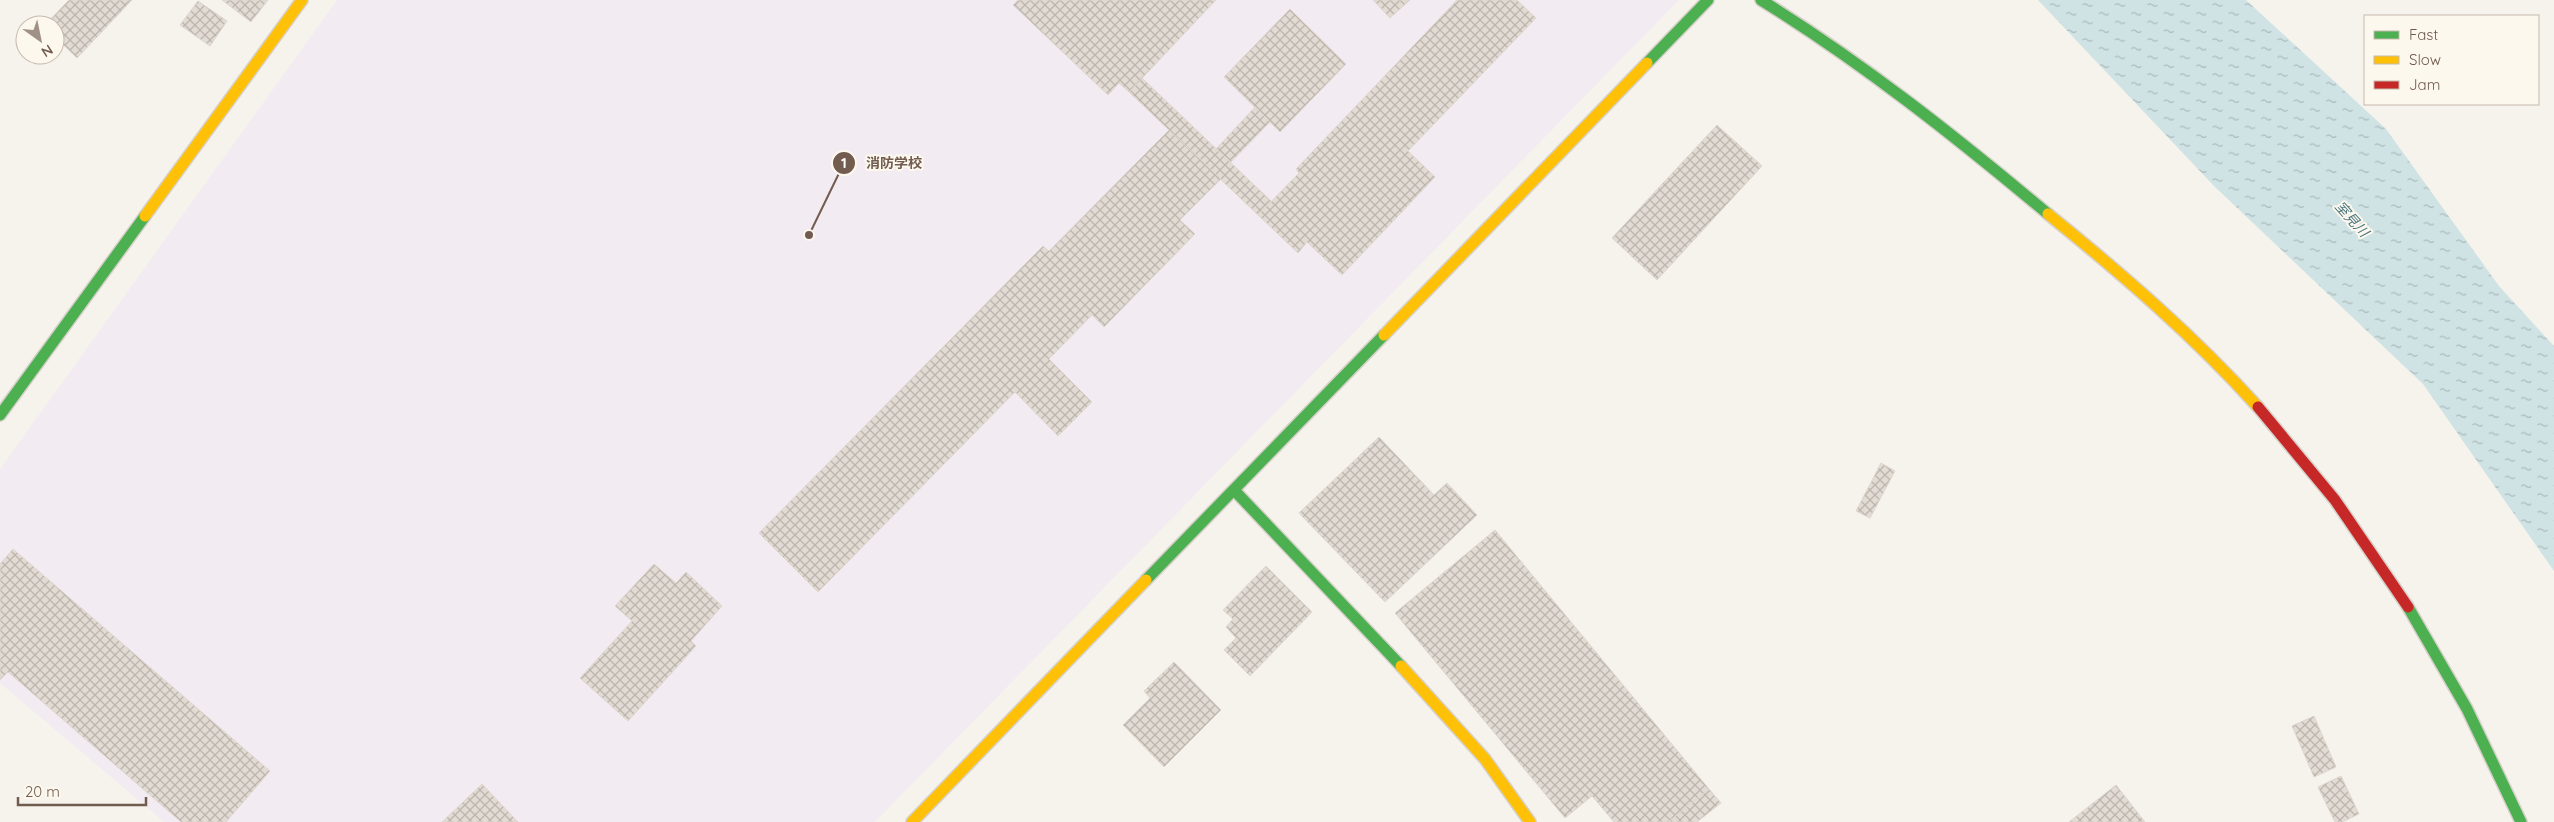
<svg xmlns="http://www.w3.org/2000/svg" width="2554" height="822" font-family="Quicksand,'Noto Sans JP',sans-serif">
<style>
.education{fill:#f3ebf2}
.water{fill:url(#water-ripples)}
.building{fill:url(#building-cross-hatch);stroke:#ded7cf}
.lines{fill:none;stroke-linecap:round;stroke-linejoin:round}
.fast-casing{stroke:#d6d0ca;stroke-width:14}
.slow-casing{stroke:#d6d0ca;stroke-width:14}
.jam-casing{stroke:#d6d0ca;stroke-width:14}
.fast{stroke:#4caf50;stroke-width:11}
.slow{stroke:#ffc107;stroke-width:11}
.jam{stroke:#c62828;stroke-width:11}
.labels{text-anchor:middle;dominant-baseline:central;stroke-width:4;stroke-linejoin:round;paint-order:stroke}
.water-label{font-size:14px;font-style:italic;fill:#4b7681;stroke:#fdf8ee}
.leader{fill:none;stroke:#715c4f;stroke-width:2}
.callout-dot{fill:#715c4f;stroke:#fdf8ee;stroke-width:2}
.mark-label{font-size:15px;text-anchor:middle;font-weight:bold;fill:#fff}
.callout-label{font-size:14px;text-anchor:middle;font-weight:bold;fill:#715c4f;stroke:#fdf8ee;stroke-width:4;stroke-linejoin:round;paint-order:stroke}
</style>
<defs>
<pattern id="water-ripples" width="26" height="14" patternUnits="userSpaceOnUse" patternTransform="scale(1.25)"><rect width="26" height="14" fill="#cfe2e4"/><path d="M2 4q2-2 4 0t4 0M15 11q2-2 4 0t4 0" fill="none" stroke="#acbabb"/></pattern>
<pattern id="building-cross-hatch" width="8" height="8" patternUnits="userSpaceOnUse" patternTransform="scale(1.25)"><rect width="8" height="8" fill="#e2dbd4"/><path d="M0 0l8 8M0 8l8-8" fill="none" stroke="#bcb5ae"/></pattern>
</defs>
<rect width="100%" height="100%" fill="#f6f3ec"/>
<polygon class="education" points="337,0 1679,0 875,822 164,822 0,683 0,469"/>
<polygon class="water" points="2038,0 2246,0 2386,129 2499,286 2554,346 2554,571 2423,384 2214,186"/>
<g class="building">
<polygon points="69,0 132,0 77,58 55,37 55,25 45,25"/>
<polygon points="222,0 268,0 251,22"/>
<polygon points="1018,0 1216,0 1129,92 1119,83 1108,95 1013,5"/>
<polygon points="1373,0 1410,0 1390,18"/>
<polygon points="1457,0 1517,0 1536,18 1408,151 1435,177 1342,275 1307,242 1298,253 1258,215 1299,173 1296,169"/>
<polygon points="198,1 227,21 210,46 180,25"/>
<polygon points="1290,9 1346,64 1280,132 1224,77"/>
<polygon points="1142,78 1271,201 1258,215 1129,92"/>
<polygon points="1255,107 1270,122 1231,162 1216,149"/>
<polygon points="1717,125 1762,166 1657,280 1612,238"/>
<polygon points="1169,130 1221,179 1180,220 1195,234 1104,327 1092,315 1049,359 1092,402 1058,436 1015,392 818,592 759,533 1043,246 1049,251"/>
<polygon points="1379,437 1434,495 1447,483 1477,515 1385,602 1299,513"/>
<polygon points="1881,463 1895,471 1870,518 1856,511"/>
<polygon points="1495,530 1709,789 1668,822 1614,822 1592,796 1565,818 1395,613"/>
<polygon points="13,549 270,771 226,822 181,822 8,672 0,680 0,564"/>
<polygon points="654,564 676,583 686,572 722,606 691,641 696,646 628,721 580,678 632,621 615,606"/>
<polygon points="1266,566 1312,612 1250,676 1224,650 1236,638 1226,627 1233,619 1223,610"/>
<polygon points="1174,662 1221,710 1164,767 1123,725 1150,698 1144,691"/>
<polygon points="2314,716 2336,767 2314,777 2292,726"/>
<polygon points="2341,776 2359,814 2342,822 2335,822 2318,787"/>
<polygon points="482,784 518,822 442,822"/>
<polygon points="2116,785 2145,822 2069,822"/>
<polygon points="1709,789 1721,803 1697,822 1668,822"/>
</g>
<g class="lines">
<defs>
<g id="fast">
<path d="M1761 0C1863 63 1956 137 2048 214"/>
<polyline points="1647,63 1708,0"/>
<polyline points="0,415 145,216"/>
<polyline points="1234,490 1401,666"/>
<polyline points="1146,580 1384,335"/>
<polyline points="2408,607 2467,709 2521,822"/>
</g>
<g id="slow">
<path d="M2048 214C2122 274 2194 336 2258 407"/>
<polyline points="145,216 302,0"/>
<polyline points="1384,335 1647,63"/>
<polyline points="1401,666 1485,759 1530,822"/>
<polyline points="912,822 1146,580"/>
</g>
<polyline id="jam" points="2258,407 2335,500 2408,607"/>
</defs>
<use href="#fast" class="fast-casing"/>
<use href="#slow" class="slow-casing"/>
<use href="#jam" class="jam-casing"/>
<use href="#fast" class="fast"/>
<use href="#slow" class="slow"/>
<use href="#jam" class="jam"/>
</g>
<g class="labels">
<g class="water-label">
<text transform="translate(2352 219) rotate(48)">室見川</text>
</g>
</g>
<path class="leader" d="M809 235L844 163"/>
<g class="callout-dot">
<circle cx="809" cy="235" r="5"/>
<circle cx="844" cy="163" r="12"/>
</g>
<g class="mark-label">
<text x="844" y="168">1</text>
</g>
<g class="callout-label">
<text x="894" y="168">消防学校</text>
</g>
<rect x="2364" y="15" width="175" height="90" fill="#fdf8ee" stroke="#c5baae"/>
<rect x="2374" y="31" width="25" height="8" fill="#4caf50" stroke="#c5baae"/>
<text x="2409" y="40" font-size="15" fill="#715c4f">Fast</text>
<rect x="2374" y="56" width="25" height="8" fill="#ffc107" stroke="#c5baae"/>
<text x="2409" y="65" font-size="15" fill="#715c4f">Slow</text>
<rect x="2374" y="81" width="25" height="8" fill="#c62828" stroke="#c5baae"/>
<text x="2409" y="90" font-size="15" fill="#715c4f">Jam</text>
<g transform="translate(40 40) rotate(147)"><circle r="24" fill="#fdf8ee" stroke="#c5baae"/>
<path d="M0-4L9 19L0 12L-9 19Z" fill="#a09186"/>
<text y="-8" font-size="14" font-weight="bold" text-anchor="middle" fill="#715c4f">N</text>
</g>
<path d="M18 797v8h128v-8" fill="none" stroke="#715c4f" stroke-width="2.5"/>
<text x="25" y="797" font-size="15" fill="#715c4f" stroke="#fdf8ee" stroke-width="4" paint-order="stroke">20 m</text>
</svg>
